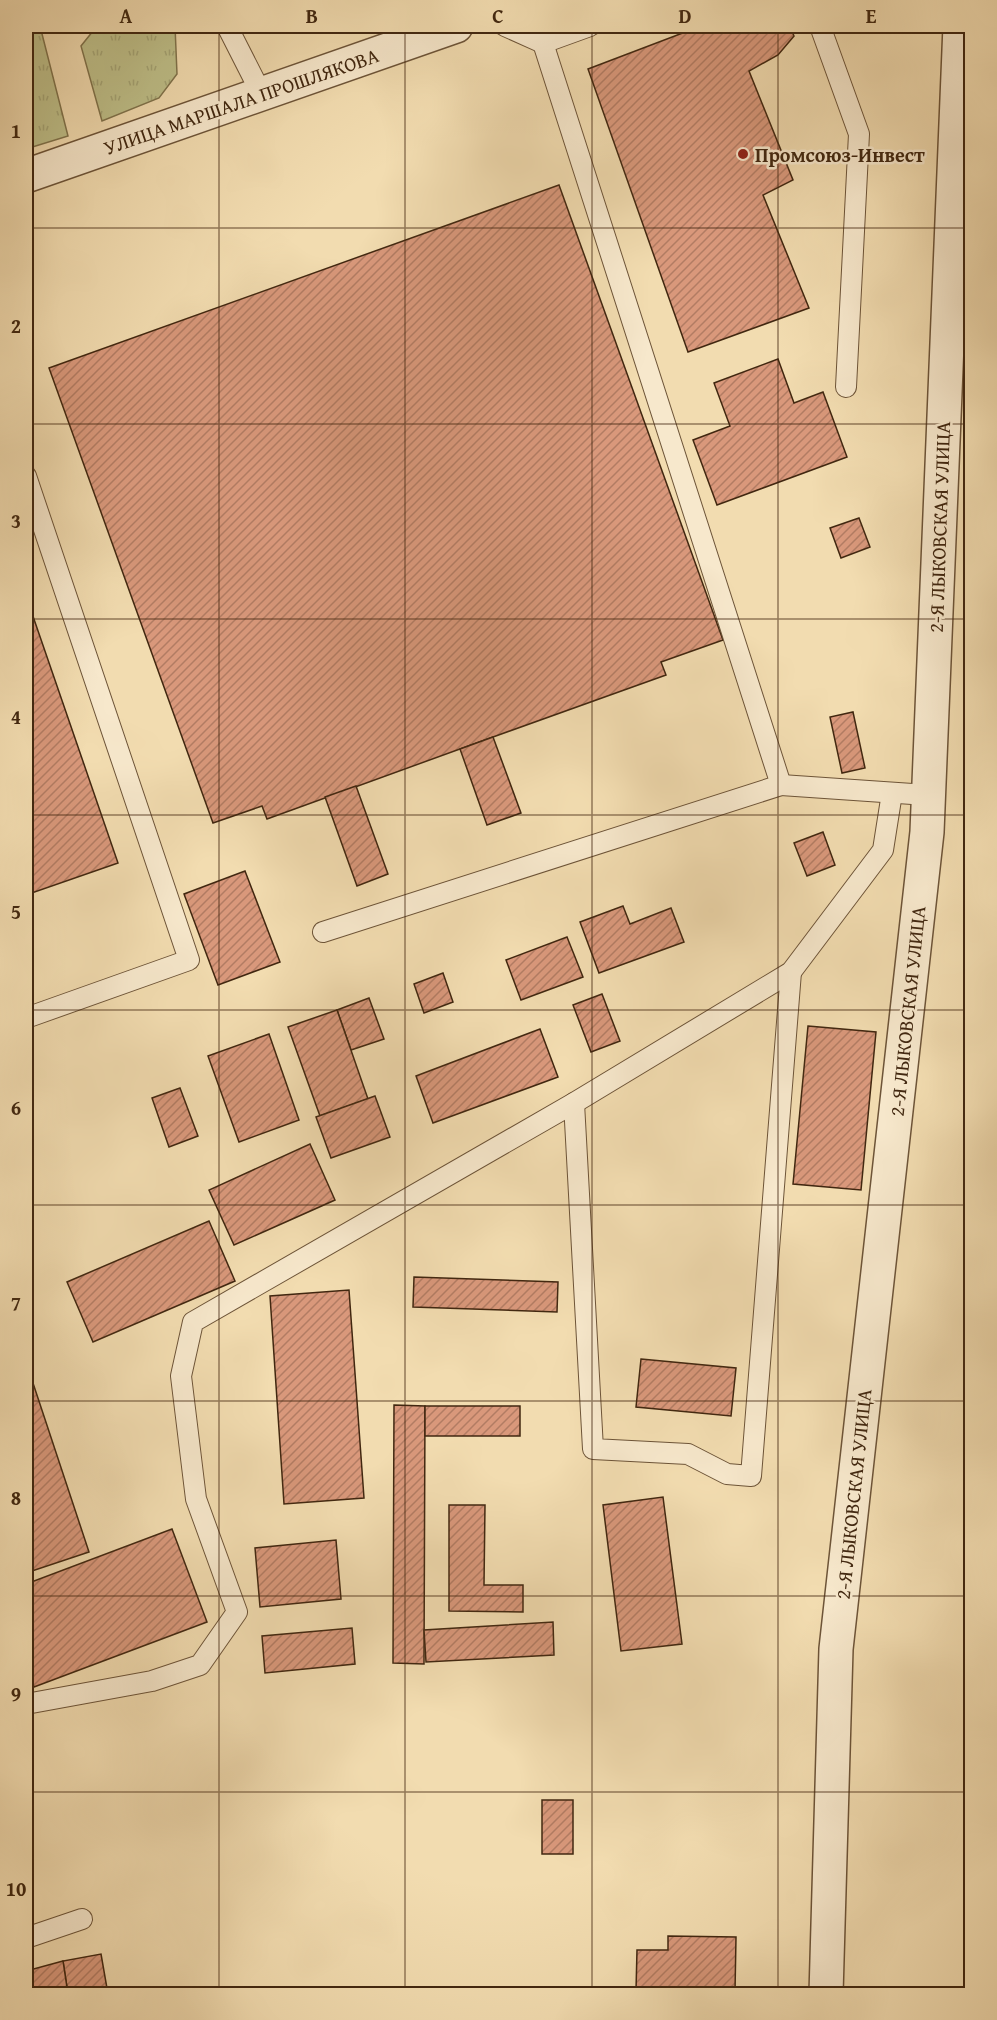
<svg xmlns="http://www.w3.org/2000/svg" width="997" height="2020" font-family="'Gentium Book Plus',serif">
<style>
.grass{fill:url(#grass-tufts);stroke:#80734c;stroke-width:1.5}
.building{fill:url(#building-hatch);stroke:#412710;stroke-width:1.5}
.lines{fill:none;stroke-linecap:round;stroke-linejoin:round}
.service-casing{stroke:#6d5438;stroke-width:22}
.minor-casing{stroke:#6d5438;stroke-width:36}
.tertiary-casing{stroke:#6d5438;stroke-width:36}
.service{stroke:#f7e8cc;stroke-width:20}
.minor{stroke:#f7e8cc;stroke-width:33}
.tertiary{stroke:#f7e8cc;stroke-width:33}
.grid{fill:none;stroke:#412710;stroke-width:1.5;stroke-opacity:0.55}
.poi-dot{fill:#8f2418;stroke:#f7e8cc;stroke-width:2}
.labels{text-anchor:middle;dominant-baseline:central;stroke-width:5;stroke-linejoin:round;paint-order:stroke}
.street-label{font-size:20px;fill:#412710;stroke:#f7e8cc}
.poi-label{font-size:20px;font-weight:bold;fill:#412710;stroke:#f7e8cc;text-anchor:start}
.neatline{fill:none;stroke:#412710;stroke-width:2}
.grid-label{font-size:20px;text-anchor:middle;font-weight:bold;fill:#412710}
</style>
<defs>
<pattern id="grass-tufts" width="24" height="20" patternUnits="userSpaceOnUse" patternTransform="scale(1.5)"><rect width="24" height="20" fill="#bebf89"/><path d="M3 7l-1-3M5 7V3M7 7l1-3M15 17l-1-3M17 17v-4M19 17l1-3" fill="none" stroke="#a4a475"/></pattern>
<pattern id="building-hatch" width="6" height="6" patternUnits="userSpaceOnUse" patternTransform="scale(1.5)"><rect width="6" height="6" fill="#d9987b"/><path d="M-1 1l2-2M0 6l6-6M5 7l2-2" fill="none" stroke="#b27c63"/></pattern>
</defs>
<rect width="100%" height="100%" fill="#f2dcb0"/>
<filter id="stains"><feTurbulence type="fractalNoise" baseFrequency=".00333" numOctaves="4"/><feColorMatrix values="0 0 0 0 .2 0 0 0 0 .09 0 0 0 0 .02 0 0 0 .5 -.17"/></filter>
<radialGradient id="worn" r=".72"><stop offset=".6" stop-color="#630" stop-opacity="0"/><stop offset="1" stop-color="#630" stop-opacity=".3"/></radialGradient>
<g class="grass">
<polygon points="26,26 40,26 68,136 26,149"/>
<polygon points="97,26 175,26 177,74 159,98 102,121 81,46"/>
</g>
<g class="building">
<polygon points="701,26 790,26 794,36 778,55 749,71 793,180 763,195 809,308 688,352 588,69"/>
<polygon points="559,185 723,640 661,662 666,675 493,737 267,819 262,806 213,823 49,368"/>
<polygon points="778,359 794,403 823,392 847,457 717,505 693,440 730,426 714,383"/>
<polygon points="859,518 870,547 841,558 830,528"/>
<polygon points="26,596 118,863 26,895"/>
<polygon points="853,712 865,768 842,773 830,717"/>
<polygon points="493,737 521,813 487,825 460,749"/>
<polygon points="356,786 388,874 357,886 325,797"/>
<polygon points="823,832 835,865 807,876 794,843"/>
<polygon points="245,871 280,962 218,985 184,894"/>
<polygon points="623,906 630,924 671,908 684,942 599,973 580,922"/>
<polygon points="567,937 583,977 521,1000 506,960"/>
<polygon points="443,973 453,1002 424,1013 414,984"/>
<polygon points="969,988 972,988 972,1041 970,1041"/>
<polygon points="602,994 620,1041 591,1052 573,1005"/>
<polygon points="369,998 384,1039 351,1050 337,1010"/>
<polygon points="337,1010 368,1099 320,1116 288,1027"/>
<polygon points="808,1026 876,1032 861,1190 793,1184"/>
<polygon points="540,1029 558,1077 433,1123 416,1076"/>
<polygon points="269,1034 299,1120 239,1142 208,1056"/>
<polygon points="180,1088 198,1136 169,1147 152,1098"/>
<polygon points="375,1096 390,1137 331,1158 316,1117"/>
<polygon points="310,1144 335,1200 234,1245 209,1190"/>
<polygon points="209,1221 235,1281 93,1342 67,1282"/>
<polygon points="414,1277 558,1282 557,1312 413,1307"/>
<polygon points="349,1290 364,1498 284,1504 270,1296"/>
<polygon points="641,1359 736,1368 731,1416 636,1407"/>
<polygon points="26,1362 89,1552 26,1573"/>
<polygon points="394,1405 425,1406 424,1664 393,1663"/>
<rect x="425" y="1406" width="95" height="30"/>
<polygon points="663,1497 682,1644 621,1651 603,1505"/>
<polygon points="449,1505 485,1505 484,1585 523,1585 523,1612 449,1611"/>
<polygon points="172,1529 207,1622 34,1687 26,1666 26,1584"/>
<polygon points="336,1540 341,1599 260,1607 255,1548"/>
<polygon points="553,1622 554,1655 426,1662 424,1630"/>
<polygon points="352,1628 355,1664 265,1673 262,1636"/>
<rect x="542" y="1800" width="31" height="54"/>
<polygon points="668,1936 736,1937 735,1992 636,1991 637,1950 668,1950"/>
<polygon points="101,1954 108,1994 68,1994 63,1961"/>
<polygon points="63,1961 68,1994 26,1994 26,1971"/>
</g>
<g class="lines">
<defs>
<g id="service">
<polyline points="227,26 261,93"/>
<polyline points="505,26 543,43 590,26"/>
<polyline points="820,26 859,134 846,387"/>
<polyline points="26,476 189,960 26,1018"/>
<polyline points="781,785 927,795"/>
<polyline points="323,932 781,785 543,43"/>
<polyline points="574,1103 593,1449 688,1454 727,1474 751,1476 791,972"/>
<polyline points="26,1704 152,1681 200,1665 237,1612 196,1499 181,1376 193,1322 574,1103 791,972 883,850 892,793"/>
<polyline points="26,1938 82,1919"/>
</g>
<polyline id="minor" points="826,1994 836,1649 927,832 960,26"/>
<polyline id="tertiary" points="26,176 456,26"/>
</defs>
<use href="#service" class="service-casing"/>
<use href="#minor" class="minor-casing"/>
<use href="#tertiary" class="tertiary-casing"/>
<use href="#service" class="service"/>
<use href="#minor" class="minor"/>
<use href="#tertiary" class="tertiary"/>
</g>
<path class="grid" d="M219 26V1994M405 26V1994M592 26V1994M778 26V1994M26 228H972M26 424H972M26 619H972M26 815H972M26 1010H972M26 1205H972M26 1401H972M26 1596H972M26 1792H972"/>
<circle class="poi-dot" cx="743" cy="154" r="6"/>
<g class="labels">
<g class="street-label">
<text transform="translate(241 101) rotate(-19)">УЛИЦА МАРШАЛА ПРОШЛЯКОВА</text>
<text transform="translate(939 527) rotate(-88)">2-Я ЛЫКОВСКАЯ УЛИЦА</text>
<text transform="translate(907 1011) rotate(-84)">2-Я ЛЫКОВСКАЯ УЛИЦА</text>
<text transform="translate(853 1494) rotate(-84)">2-Я ЛЫКОВСКАЯ УЛИЦА</text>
</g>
<g class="poi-label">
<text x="755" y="154">Промсоюз-Инвест</text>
</g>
</g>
<rect width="997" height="2020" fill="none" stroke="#f2dcb0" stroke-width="66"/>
<rect x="33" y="33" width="931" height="1954" class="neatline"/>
<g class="grid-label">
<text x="126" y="23">A</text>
<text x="312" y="23">B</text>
<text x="498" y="23">C</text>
<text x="685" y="23">D</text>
<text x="871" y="23">E</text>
<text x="16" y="138">1</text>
<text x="16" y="333">2</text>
<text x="16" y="528">3</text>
<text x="16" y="724">4</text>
<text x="16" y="919">5</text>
<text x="16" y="1115">6</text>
<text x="16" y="1310">7</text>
<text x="16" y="1505">8</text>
<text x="16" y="1701">9</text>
<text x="16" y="1896">10</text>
</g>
<rect width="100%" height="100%" filter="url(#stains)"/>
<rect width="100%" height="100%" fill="url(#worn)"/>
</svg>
